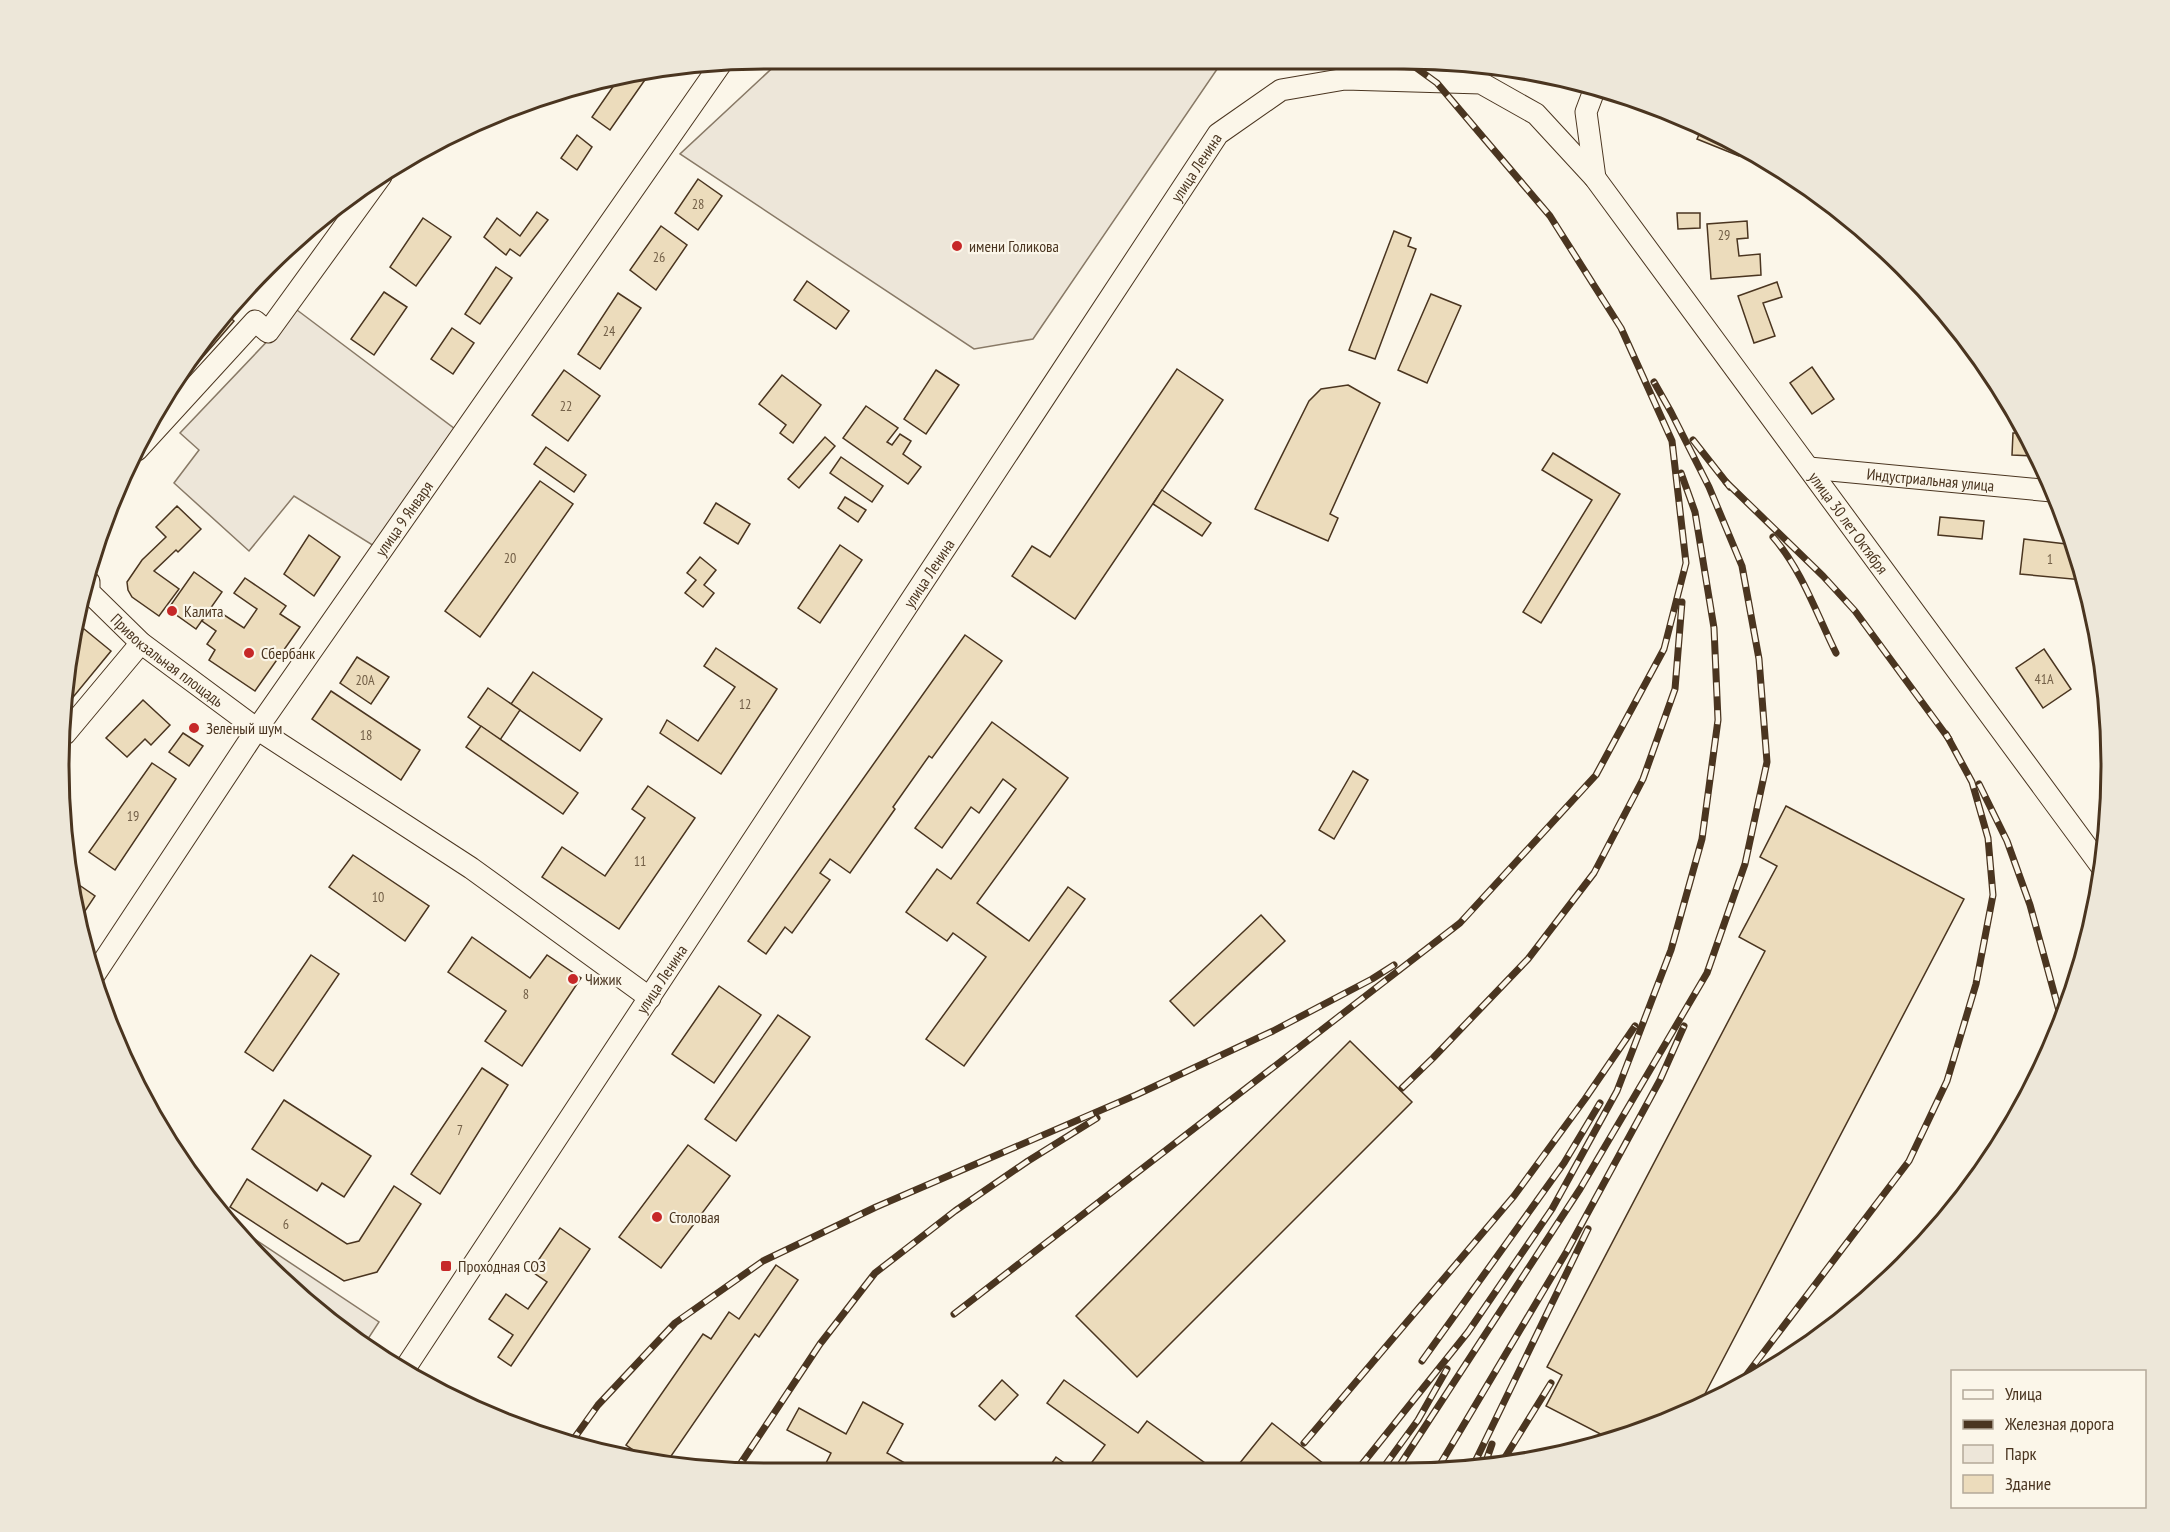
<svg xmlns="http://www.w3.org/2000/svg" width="2170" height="1532" font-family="'PT Sans Narrow',sans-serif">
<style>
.green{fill:#ede6d9;stroke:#887966;stroke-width:1.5}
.building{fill:#ecdcbc;stroke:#4a3520;stroke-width:1.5}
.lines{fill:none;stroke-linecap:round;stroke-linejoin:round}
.minor-casing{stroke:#4a3520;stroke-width:23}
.minor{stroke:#fbf6e9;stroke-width:21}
.rail-casing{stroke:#4a3520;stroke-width:7}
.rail{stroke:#fbf6e9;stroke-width:4.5;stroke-dasharray:14;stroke-linecap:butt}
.poi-dot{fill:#c62828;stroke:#fbf6e9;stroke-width:2}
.labels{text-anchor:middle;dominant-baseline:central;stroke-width:4.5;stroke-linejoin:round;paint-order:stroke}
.number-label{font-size:14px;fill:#725f47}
.street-label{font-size:16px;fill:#4a3520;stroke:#fbf6e9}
.poi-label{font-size:16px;fill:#4a3520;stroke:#fbf6e9;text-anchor:start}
.rim{fill:none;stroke:#4a3520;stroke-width:3}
</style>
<rect width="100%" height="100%" fill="#fbf6e9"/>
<g class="green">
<polygon points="782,59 1224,59 1033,339 974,349 680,154"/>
<polygon points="297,310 455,429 374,546 294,496 249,551 174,483 199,450 180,433"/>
<polygon points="226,1220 379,1322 364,1345 336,1327 234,1233"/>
</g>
<g class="building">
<polygon points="649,74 610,130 592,117 619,78"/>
<polygon points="1703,126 1743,146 1739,156 1697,139"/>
<polygon points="577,135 592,147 577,170 561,158"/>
<polygon points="698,179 722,196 698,230 675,213"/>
<polygon points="537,212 548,220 520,256 510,249 506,255 484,237 497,218 520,236"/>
<polygon points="1677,213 1700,213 1700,228 1678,229"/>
<polygon points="423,218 451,237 416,286 390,267"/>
<polygon points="1747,221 1748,238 1737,239 1739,256 1760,254 1761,275 1711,279 1707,224"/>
<polygon points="661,226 687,245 656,290 630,270"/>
<polygon points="1394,231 1411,238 1408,246 1416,249 1375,359 1349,350"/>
<polygon points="496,267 512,278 480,324 465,314"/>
<polygon points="807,281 849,311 836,329 794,300"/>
<polygon points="1777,282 1782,297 1763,303 1775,336 1754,343 1738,296"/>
<polygon points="384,292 407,307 374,355 351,339"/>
<polygon points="618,293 641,308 600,369 578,354"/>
<polygon points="1431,294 1461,306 1427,383 1398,370"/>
<polygon points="224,312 234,321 195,366 188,360"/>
<polygon points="452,328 474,343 453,374 431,359"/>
<polygon points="1812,367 1834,399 1812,414 1790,383"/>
<polygon points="1177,369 1223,400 1075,619 1012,576 1032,546 1050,557"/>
<polygon points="564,370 600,396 568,441 532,415"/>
<polygon points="936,370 959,385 926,434 904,419"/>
<polygon points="782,375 821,405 793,443 780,433 786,425 759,404"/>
<polygon points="1348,385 1380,403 1330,514 1338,518 1328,541 1255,509 1309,401 1321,389"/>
<polygon points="866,406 898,428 887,442 892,445 900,434 911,441 903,454 921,467 908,484 843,438"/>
<polygon points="2013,406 2017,412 2020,420 2011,419"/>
<polygon points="2013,433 2026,433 2036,456 2012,455"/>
<polygon points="825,437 835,446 799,488 788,479"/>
<polygon points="546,447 586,475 574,492 534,464"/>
<polygon points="1553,453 1620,494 1541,623 1523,612 1592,500 1542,470"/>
<polygon points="841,457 883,486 872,502 830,473"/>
<polygon points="540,481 573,504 480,637 445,611"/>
<polygon points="1162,490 1211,523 1202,536 1153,504"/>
<polygon points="845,497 866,510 858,522 838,508"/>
<polygon points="716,503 750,524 738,544 704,523"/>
<polygon points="177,506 201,529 178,552 176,550 154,571 179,589 159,616 132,597 128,590 127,582 142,560 166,537 156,527"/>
<polygon points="1940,517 1984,521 1982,539 1938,535"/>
<polygon points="309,535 340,557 314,596 284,574"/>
<polygon points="2024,539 2075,545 2083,580 2020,574"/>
<polygon points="840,545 862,560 820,623 798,608"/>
<polygon points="700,557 716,570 704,585 714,593 703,607 685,593 696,580 687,573"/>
<polygon points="194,572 222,592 196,629 168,609"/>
<polygon points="245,578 286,606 280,614 300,627 255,691 209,660 215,650 207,644 216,631 202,621 212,607 244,628 257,609 234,593"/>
<polygon points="78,624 111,651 65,707 65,673"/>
<polygon points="965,635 1002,661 932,758 929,756 893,807 895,809 850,873 830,859 820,873 830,880 792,933 785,927 766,954 748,941"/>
<polygon points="716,648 777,689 721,774 660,733 667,720 698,741 735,687 704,666"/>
<polygon points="2044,649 2071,689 2043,708 2016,668"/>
<polygon points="357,657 389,677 371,704 340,683"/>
<polygon points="533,672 602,719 580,751 511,704"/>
<polygon points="488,688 520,710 500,740 468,717"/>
<polygon points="331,691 420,750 401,780 312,719"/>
<polygon points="143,700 170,725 151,745 145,739 127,757 106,738"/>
<polygon points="992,722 1068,778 977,903 1029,941 1068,887 1085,899 964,1066 926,1039 986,957 953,933 947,941 906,912 937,869 951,879 1016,789 1003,779 979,813 971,807 942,848 915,828"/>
<polygon points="481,726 578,793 563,814 466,747"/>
<polygon points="183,733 203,746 189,766 169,752"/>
<polygon points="152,763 176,779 115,870 89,852"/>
<polygon points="1353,771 1368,780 1334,839 1319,830"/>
<polygon points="648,786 695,818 619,929 542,877 562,847 605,876 645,818 632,809"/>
<polygon points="1786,806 1964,899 1697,1409 1631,1436 1612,1440 1546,1406 1562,1375 1547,1367 1765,951 1739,937 1777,866 1760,857"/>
<polygon points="353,855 429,906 405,941 329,887"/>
<polygon points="69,878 95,896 77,923"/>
<polygon points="1261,915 1285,941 1194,1026 1170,1001"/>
<polygon points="472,937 530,978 547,955 581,978 522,1066 485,1041 506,1011 448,972"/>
<polygon points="311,955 339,974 273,1071 245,1052"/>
<polygon points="719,986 761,1015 714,1083 672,1054"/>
<polygon points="778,1015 810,1037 736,1141 705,1119"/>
<polygon points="1350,1041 1412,1102 1137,1377 1076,1316"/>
<polygon points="482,1068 508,1085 440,1194 411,1174"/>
<polygon points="284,1100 371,1156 344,1197 322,1183 317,1191 252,1149"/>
<polygon points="688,1145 730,1176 661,1268 619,1237"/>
<polygon points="247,1179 347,1244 359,1241 394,1186 421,1204 377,1272 344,1281 230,1207"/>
<polygon points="560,1228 590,1249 511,1366 498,1357 513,1335 489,1319 506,1294 528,1309 547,1282 531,1271"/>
<polygon points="776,1265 798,1280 759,1337 755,1334 671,1456 677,1461 674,1465 648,1460 626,1445 703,1334 711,1339 729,1312 739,1319"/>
<polygon points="1002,1380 1018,1395 995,1420 979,1406"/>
<polygon points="1064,1380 1138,1433 1147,1421 1205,1463 1201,1469 1086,1470 1105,1445 1047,1403"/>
<polygon points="863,1402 903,1424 887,1453 919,1471 822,1471 831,1453 787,1430 799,1408 846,1434"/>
<polygon points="1272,1423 1329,1468 1235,1469"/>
<polygon points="1056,1457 1074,1470 1047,1470"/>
</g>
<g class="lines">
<defs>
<g id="minor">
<polyline points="1595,178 1586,112 1595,88"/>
<polyline points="137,450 255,321 268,332 381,176"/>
<path id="s1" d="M1809 468 2052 491"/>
<path id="s2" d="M89 582V592L141 643 257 729 471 868 650 998"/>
<polyline points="65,734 141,643"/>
<path id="s3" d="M93 977 257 729 720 65"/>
<path id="s4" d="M404 1370 1218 134 1281 90 1345 79 1481 83 1536 114 1595 178 2101 866"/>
</g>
</defs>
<use href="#minor" class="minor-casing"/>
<use href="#minor" class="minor"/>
<defs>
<g id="rail">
<polyline points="1693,440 1730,487"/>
<polyline points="1726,482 1823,576 1855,611 1949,739"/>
<path d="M1773 537C1802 570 1817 615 1836 653"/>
<polyline points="1979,784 2007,841 2030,905 2061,1018"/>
<polyline points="1402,1088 1433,1058 1528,959 1594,873 1643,779 1675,689 1682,602"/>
<polyline points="954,1314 1460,923 1596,775 1664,649 1686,563 1672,441 1621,328 1550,216 1437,83 1404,59"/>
<polyline points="1422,1361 1564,1163 1600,1103"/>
<polyline points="1738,1386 1909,1161 1947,1081 1976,984 1993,895 1988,838 1972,782 1946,734"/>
<polyline points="1304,1443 1514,1196 1585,1099 1635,1026"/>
<polyline points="570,1444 598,1405 675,1323 763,1261 876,1207 1136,1095 1273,1031 1372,979 1394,965"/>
<polyline points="1484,1467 1492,1444"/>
<polyline points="1499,1467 1551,1383"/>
<polyline points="1359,1468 1468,1332 1552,1209 1617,1091 1671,950 1702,839 1718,720 1714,628 1695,512 1681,473"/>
<polyline points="1383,1468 1418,1420 1447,1369"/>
<polyline points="1398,1468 1580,1189 1707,973 1745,864 1767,762 1759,659 1742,566 1709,487 1671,412 1654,382"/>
<polyline points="1438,1468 1567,1251 1660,1080 1684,1026"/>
<polyline points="1472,1468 1588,1229"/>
<polyline points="735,1472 820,1344 875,1273 955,1211 1028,1161 1097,1118"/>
</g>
</defs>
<use href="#rail" class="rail-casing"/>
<use href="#rail" class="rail"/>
</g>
<g class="poi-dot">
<circle cx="957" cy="246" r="6"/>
<circle cx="172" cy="611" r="6"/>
<circle cx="249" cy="653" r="6"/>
<circle cx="194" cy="728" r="6"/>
<circle cx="573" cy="979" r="6"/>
<circle cx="657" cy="1217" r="6"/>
<rect x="440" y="1260" width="12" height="12" rx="3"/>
</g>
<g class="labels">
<g class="number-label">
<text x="698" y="204">28</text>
<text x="1724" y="235">29</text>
<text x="659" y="257">26</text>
<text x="609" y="331">24</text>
<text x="566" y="406">22</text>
<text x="510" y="558">20</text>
<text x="2050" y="559">1</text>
<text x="2044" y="679">41А</text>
<text x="365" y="680">20А</text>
<text x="745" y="704">12</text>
<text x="366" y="735">18</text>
<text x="133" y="816">19</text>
<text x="640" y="861">11</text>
<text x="378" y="897">10</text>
<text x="526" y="994">8</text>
<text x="460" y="1130">7</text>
<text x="286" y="1224">6</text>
</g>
<g class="street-label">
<text stroke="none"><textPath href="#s4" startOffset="1440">улица Ленина</textPath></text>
<text stroke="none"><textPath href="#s1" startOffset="122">Индустриальная улица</textPath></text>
<text stroke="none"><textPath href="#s3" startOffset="554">улица 9 Января</textPath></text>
<text stroke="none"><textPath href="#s4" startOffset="2336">улица 30 лет Октября</textPath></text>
<text stroke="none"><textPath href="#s4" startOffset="954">улица Ленина</textPath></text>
<text stroke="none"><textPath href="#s2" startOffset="114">Привокзальная площадь</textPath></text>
<text stroke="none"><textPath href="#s4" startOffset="468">улица Ленина</textPath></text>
</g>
<g class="poi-label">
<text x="969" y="246">имени Голикова</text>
<text x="184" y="611">Калита</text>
<text x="261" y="653">Сбербанк</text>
<text x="206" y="728">Зеленый шум</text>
<text x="585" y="979">Чижик</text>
<text x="669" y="1217">Столовая</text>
<text x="458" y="1266">Проходная СОЗ</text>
</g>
</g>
<path d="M0 0H2170V1532H0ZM766 69H1404A697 697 0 0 1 2101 766V766A697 697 0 0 1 1404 1463H766A697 697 0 0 1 69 766V766A697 697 0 0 1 766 69Z" fill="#ede7d9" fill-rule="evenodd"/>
<path class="rim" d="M766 69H1404A697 697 0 0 1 2101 766V766A697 697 0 0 1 1404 1463H766A697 697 0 0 1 69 766V766A697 697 0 0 1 766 69Z"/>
<rect x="1951" y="1370" width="195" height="138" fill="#fbf6e9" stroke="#b4a999" stroke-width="1.5"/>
<rect x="1963" y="1390" width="30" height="9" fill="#fbf6e9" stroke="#b4a999" stroke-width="1.5"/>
<text x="2005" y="1400" font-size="18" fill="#4a3520">Улица</text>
<rect x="1963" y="1420" width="30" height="9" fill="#4a3520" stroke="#b4a999" stroke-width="1.5"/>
<text x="2005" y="1430" font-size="18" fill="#4a3520">Железная дорога</text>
<rect x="1963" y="1445" width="30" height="18" fill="#ede6d9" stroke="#b4a999" stroke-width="1.5"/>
<text x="2005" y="1460" font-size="18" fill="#4a3520">Парк</text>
<rect x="1963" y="1475" width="30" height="18" fill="#ecdcbc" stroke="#b4a999" stroke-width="1.5"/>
<text x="2005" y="1490" font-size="18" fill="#4a3520">Здание</text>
</svg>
